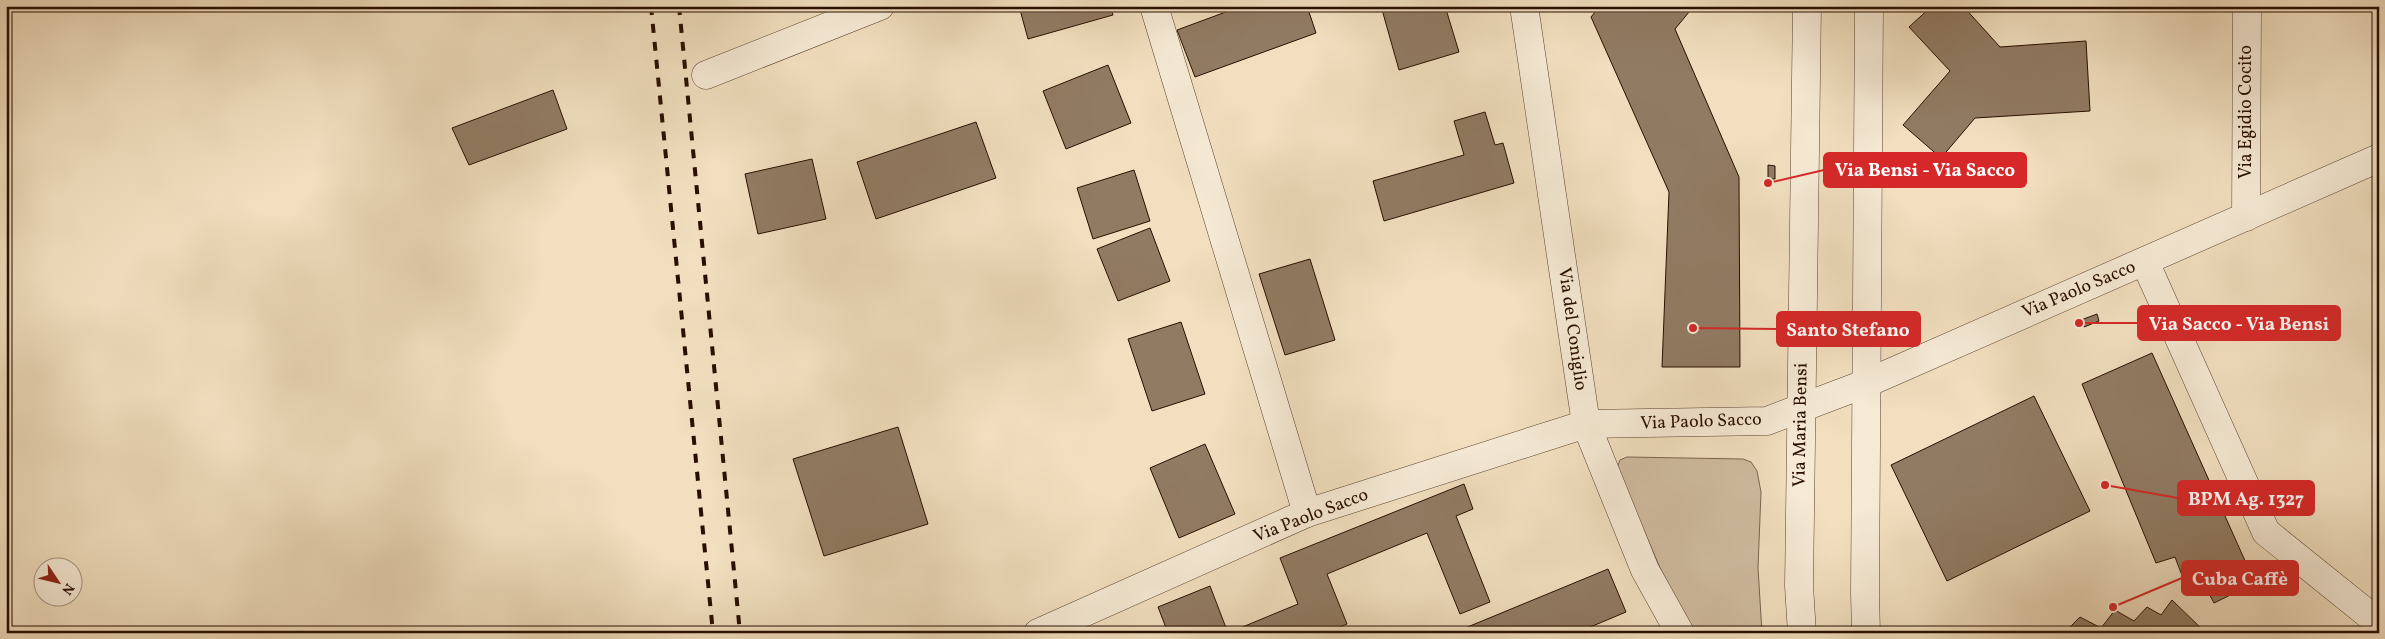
<svg xmlns="http://www.w3.org/2000/svg" width="2385" height="639" font-family="Vollkorn,serif">
<style>
.green{fill:#cfbb9f;stroke:#7c6450}
.building{fill:#917b63;stroke:#290e00}
.lines{fill:none;stroke-linecap:round;stroke-linejoin:round}
.minor-casing{stroke:#5b4230;stroke-width:29}
.minor{stroke:#f6ead5;stroke-width:28}
.rail{stroke:#290e00;stroke-width:4;stroke-dasharray:9 9;stroke-linecap:butt}
.labels{text-anchor:middle;dominant-baseline:central;stroke-width:4;stroke-linejoin:round;paint-order:stroke}
.street-label{font-size:18px;fill:#290e00;stroke:#f6ead5}
.leader{fill:none;stroke:#d62828;stroke-width:2}
.callout-dot{fill:#d62828;stroke:#f6ead5;stroke-width:2}
.callout{fill:#d62828;stroke:#d62828;stroke-width:2}
.callout-label{font-size:19px;text-anchor:middle;font-weight:bold;fill:#fff}
</style>
<rect width="100%" height="100%" fill="#f1dfbf"/>
<filter id="stains"><feTurbulence type="fractalNoise" baseFrequency=".004" numOctaves="4"/><feColorMatrix values="0 0 0 0 .2 0 0 0 0 .09 0 0 0 0 .02 0 0 0 .5 -.17"/></filter>
<radialGradient id="worn" r=".72"><stop offset=".6" stop-color="#630" stop-opacity="0"/><stop offset="1" stop-color="#630" stop-opacity=".3"/></radialGradient>
<polygon class="green" points="1627,457 1743,459 1751,462 1757,471 1761,492 1758,568 1762,633 1693,633 1661,570 1617,468 1620,460"/>
<g class="building">
<polygon points="1019,6 1110,6 1113,15 1028,39"/>
<polygon points="1242,6 1307,6 1316,33 1195,77 1177,30"/>
<polygon points="1381,6 1445,6 1459,52 1399,70"/>
<polygon points="1600,6 1694,6 1675,29 1739,177 1740,367 1662,367 1669,192 1591,17"/>
<polygon points="1932,6 1963,6 2000,47 2086,41 2090,111 1975,118 1941,158 1903,125 1950,71 1909,27"/>
<polygon points="1108,65 1131,123 1066,149 1043,91"/>
<polygon points="553,90 567,129 469,165 452,128"/>
<polygon points="1485,112 1495,145 1503,143 1514,183 1384,221 1373,181 1464,155 1454,121"/>
<polygon points="976,122 996,178 876,219 857,162"/>
<polygon points="812,159 826,219 758,234 745,174"/>
<polygon points="1768,165 1775,166 1775,179 1768,179"/>
<polygon points="1134,170 1150,221 1093,239 1077,188"/>
<polygon points="1150,228 1170,281 1118,301 1097,249"/>
<polygon points="1310,259 1335,340 1285,355 1259,274"/>
<polygon points="2097,314 2099,321 2084,327 2081,320"/>
<polygon points="1181,322 1205,394 1152,411 1128,339"/>
<polygon points="2152,353 2255,583 2214,603 2201,579 2186,586 2175,557 2156,563 2082,384"/>
<polygon points="2034,396 2090,511 1947,581 1891,465"/>
<polygon points="898,427 928,524 824,556 793,459"/>
<polygon points="1205,444 1235,514 1179,538 1150,468"/>
<polygon points="1464,484 1473,509 1456,516 1490,602 1460,614 1427,533 1327,574 1347,624 1326,633 1168,633 1158,607 1210,586 1228,633 1298,604 1280,558"/>
<polygon points="1608,569 1626,612 1576,633 1453,633"/>
<polygon points="2172,600 2206,633 2064,633 2080,617 2101,628 2115,610 2134,621 2147,607 2161,615"/>
</g>
<g class="lines">
<defs>
<g id="minor">
<polyline points="1154,6 1307,513"/>
<polyline points="1524,6 1586,424 1645,570 1680,633"/>
<polyline points="706,75 880,6"/>
<polyline points="2246,217 2247,6"/>
<polyline points="2145,262 2266,532 2379,623"/>
<polyline points="1038,633 1307,513 1586,424 1767,421 1867,383 2379,158"/>
<polyline points="1802,633 1799,586 1807,6"/>
<polyline points="1866,633 1865,593 1869,6"/>
</g>
</defs>
<use href="#minor" class="minor-casing"/>
<use href="#minor" class="minor"/>
<g class="rail">
<polyline points="651,6 713,633"/>
<polyline points="679,6 740,633"/>
</g>
</g>
<g class="labels">
<g class="street-label">
<text transform="translate(2246 112) rotate(-90)">Via Egidio Cocito</text>
<text transform="translate(2079 290) rotate(-23)">Via Paolo Sacco</text>
<text transform="translate(1572 329) rotate(82)">Via del Coniglio</text>
<text transform="translate(1701 422) rotate(-2)">Via Paolo Sacco</text>
<text transform="translate(1801 425) rotate(-89)">Via Maria Bensi</text>
<text transform="translate(1311 516) rotate(-21)">Via Paolo Sacco</text>
</g>
</g>
<path class="leader" d="M1768 183L1824 170M2079 323L2138 323M1693 328L1777 329M2105 485L2178 498M2113 607L2182 578"/>
<g class="callout-dot">
<circle cx="1768" cy="183" r="5"/>
<circle cx="2079" cy="323" r="5"/>
<circle cx="1693" cy="328" r="5"/>
<circle cx="2105" cy="485" r="5"/>
<circle cx="2113" cy="607" r="5"/>
</g>
<g class="callout">
<rect x="1824" y="153" width="202" height="34" rx="5"/>
<rect x="2138" y="306" width="202" height="34" rx="5"/>
<rect x="1777" y="312" width="143" height="34" rx="5"/>
<rect x="2178" y="481" width="136" height="34" rx="5"/>
<rect x="2182" y="561" width="116" height="34" rx="5"/>
</g>
<g class="callout-label">
<text x="1925" y="176">Via Bensi - Via Sacco</text>
<text x="2239" y="330">Via Sacco - Via Bensi</text>
<text x="1848" y="336">Santo Stefano</text>
<text x="2246" y="505">BPM Ag. 1327</text>
<text x="2240" y="585">Cuba Caffè</text>
</g>
<rect width="2385" height="639" fill="none" stroke="#f1dfbf" stroke-width="25"/>
<rect x="8" y="8" width="2370" height="624" fill="none" stroke="#290e00" stroke-width="2.5"/>
<rect x="12" y="12" width="2360" height="614" fill="none" stroke="#290e00"/>
<g transform="translate(58 582) rotate(125)"><circle r="24" fill="#f6ead5" stroke="#a49280"/>
<path d="M0-4L9 19L0 12L-9 19Z" fill="#8f2418"/>
<text y="-8" font-size="14" font-weight="bold" text-anchor="middle" fill="#290e00">N</text>
</g>
<rect width="100%" height="100%" filter="url(#stains)"/>
<rect width="100%" height="100%" fill="url(#worn)"/>
</svg>
